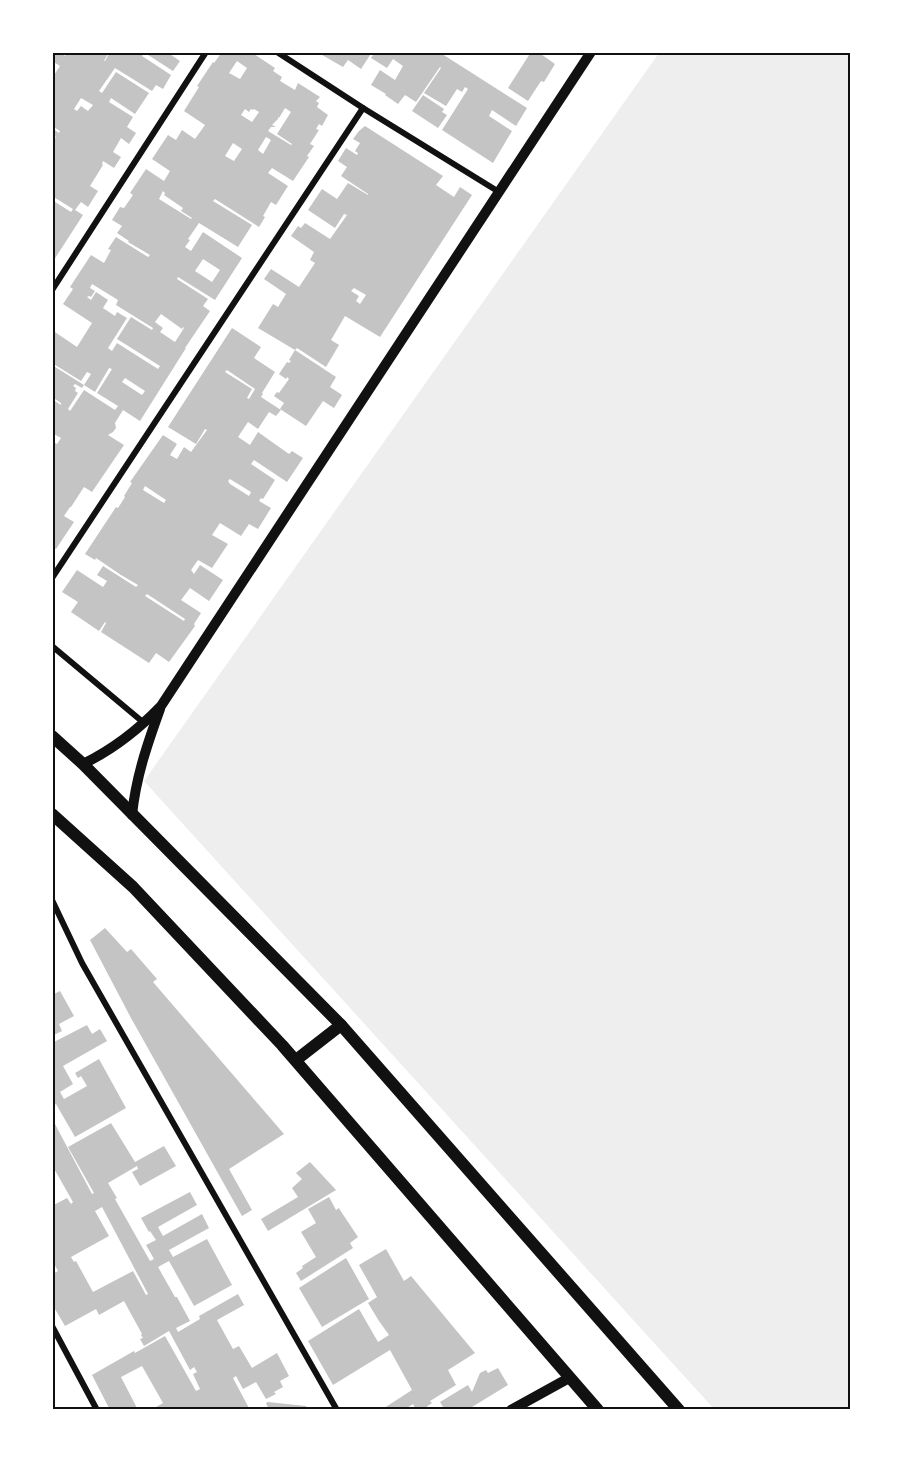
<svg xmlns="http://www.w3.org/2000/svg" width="903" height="1462" font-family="Overpass,sans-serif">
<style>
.green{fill:#eee}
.building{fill:#c4c4c4;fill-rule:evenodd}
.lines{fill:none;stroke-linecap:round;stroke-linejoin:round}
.minor{stroke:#111;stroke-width:6}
.tertiary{stroke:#111;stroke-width:10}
.secondary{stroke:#111;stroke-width:12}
.neatline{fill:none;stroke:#111;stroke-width:2}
</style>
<rect width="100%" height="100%" fill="#fff"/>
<polygon class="green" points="659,53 850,53 850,1409 714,1409 144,781"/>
<g class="building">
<path d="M52 52H60L65 56 67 52H109L104 61H105L110 52H167L180 61 173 71 145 53 142 56 171 75 163 89 156 85 152 91 115 68 99 91 102 93 116 72 149 93 135 114 111 98 109 102 133 117 127 127 136 133 129 144 121 138 113 152 121 157 114 168 103 161 102 164 103 165 90 186 98 191 88 207 81 202 75 210 83 215 52 263V200L71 212 73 209 52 196V142L56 137 52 134V128L59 133 60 131 52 126V78L60 66 52 61ZM81 98 93 105 88 111 81 106 77 111 74 109Z"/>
<path d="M222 52H251L275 68 273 71 282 77 280 81 295 90 298 83 320 97 316 101 319 103 317 107 328 115 322 126 319 124 316 129 319 130 310 144 314 146 307 156 309 157 293 181 272 168 268 173 288 186 276 205 271 202 263 216 265 217 259 227 215 199 213 201 252 225 238 247 199 223 188 239 190 240 185 247 191 251 203 232 242 258 215 300 178 277 177 279 208 299 203 306 210 311 185 348H186L140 421 123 410 115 423 116 428 113 432 108 435 124 445 92 492 84 487 71 507H70L64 516 74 522 56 549 52 547V441L57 444 61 438 52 433V399L61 405V403L52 397V365L84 385 91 374 87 372 81 381 52 363V330L77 347 92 323 63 304 73 289 70 287 91 255 104 263 111 250 108 249 116 237 148 257 150 255 128 242 129 241 117 233 122 226 112 220 120 207 124 208 133 195 130 193 146 169 164 181 170 171 152 159 168 135 176 140 182 130 195 139 205 125 184 111 199 87 197 86 213 62 214 63ZM237 61 247 68 240 79 229 73ZM285 108 291 112 277 134 292 144 291 145 268 131 271 127H276L272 125 278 119V117L279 118ZM245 109 249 112 251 109 253 110 254 109 259 112 252 122 241 115ZM266 137 271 140 263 154 258 150ZM233 143 242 149 234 161 225 156ZM163 191 165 193 164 195 183 208 181 211 192 218 191 219 159 199ZM203 259 220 270 212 282 195 271ZM92 284 118 300 116 305 153 328 152 330 131 317 117 339 160 366 158 369 117 343 112 351 108 348 127 318 117 312 115 316 103 308 108 300 96 292 91 300 87 297 89 296 91 297 95 291 90 288ZM161 314 182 329 183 327 184 328 175 342 160 332 163 328 155 322ZM109 368 112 369 97 393 118 406 115 410 84 390 70 411 68 409 78 393 75 391 76 388 73 386 75 384 82 388 84 385 95 392ZM125 378 145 391 142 395 122 382Z"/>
<polygon points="317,52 372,52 361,69 348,60 343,67"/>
<polygon points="375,52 439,52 527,108 516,126 492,110 489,116 512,131 493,163 442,130 468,89 465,87 462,92 457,89 446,106 424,93 441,68 440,67 416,102 405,95 398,104 385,95 386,94 371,85 380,70 395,80 403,66 393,59 387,68 371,58"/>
<polygon points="531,52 538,52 555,64 544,82 541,81 528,101 508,88"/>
<polygon points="423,95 444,109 442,112 447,115 438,128 412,111"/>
<path d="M365 126 443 176 436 185 454 197 460 187 472 195 380 337 345 316 331 340 339 345 326 367 297 348 295 350 258 328 273 304 278 307 286 294 264 279 271 269 299 287 315 263 310 260 314 252 291 236 298 226 301 228 305 223 330 239 347 215 344 214 335 228 308 210 322 189 337 199 348 183 368 195V194L341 176 347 167 338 161 346 148 357 155 358 153 355 151 360 143 353 139 359 131ZM354 288 366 295 360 304 356 301 359 296 351 291Z"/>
<path d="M232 328 261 347 254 358 275 372 262 393 263 394 261 397 281 410 276 416 269 412 258 429 248 422 238 437 250 445 258 432 289 454 292 451 303 458 287 482 254 460 251 464 275 480 263 499 261 498 259 501 271 508 258 529 249 524 241 536 220 523 212 535 228 544 212 568 198 560 191 570 194 574 200 565 223 580 209 601 190 588 181 600 201 613 194 624 195 626 169 662 156 653 149 663 101 632 106 623 105 622 99 631 71 612 78 602 62 592 77 570 103 587 107 581 97 575 103 566 136 587 138 585 121 575 96 558 95 560 85 554 116 507 118 508 125 497 124 496 132 483 130 482 163 435 177 444 170 455 177 459 184 447 191 452 207 430 205 429 196 444 168 427ZM227 370 255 389 249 399 247 398 252 389 225 372ZM230 479 251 492 249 496 230 484 228 481ZM145 486 166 500 164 503 143 490ZM147 594 185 619 184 621 145 596Z"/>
<polygon points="295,350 336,377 330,387 342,395 334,408 323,401 306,426 280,409 284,403 274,396 277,392 279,393 289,379 287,377 286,379 279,374 287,362 289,363 291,361 289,360"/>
<polygon points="105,928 127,952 131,949 157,979 153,982 284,1134 229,1169 252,1210 242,1216 131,1018 90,940"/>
<polygon points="60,991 74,1016 59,1024 62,1031 52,1036 52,995"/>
<polygon points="87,1025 92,1034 100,1029 107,1041 63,1066 73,1084 60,1092 64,1099 87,1086 81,1076 78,1078 75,1073 99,1059 126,1108 75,1137 56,1104 52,1106 52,1043"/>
<path d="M111 1123 135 1162 164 1146 176 1166 140 1186 132 1172 138 1169 137 1166 108 1183 117 1198 115 1199 150 1261 154 1259 146 1245 156 1240 150 1231 149 1232 141 1218 190 1192 197 1205 158 1227 163 1236 202 1214 209 1228 169 1250 173 1257 207 1239 232 1285 194 1306 169 1261 158 1267 175 1297H177L190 1321 176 1328 178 1332 200 1319 199 1316 238 1294 244 1305 217 1320 233 1349 239 1346 252 1368 277 1353 289 1376 280 1381 283 1387 274 1392 276 1394 266 1399 256 1382 243 1389 236 1376 233 1378 250 1410H181L180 1407 176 1410H151L163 1403 142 1366 121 1377 138 1410H110L92 1375 134 1351 135 1353 165 1336 196 1391 200 1389 193 1374 197 1372 194 1367 190 1370 169 1331 144 1346 140 1339 143 1338 141 1335 142 1334 124 1301 99 1315 96 1309 65 1326 52 1304V1274L58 1271 52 1260V1206L67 1198 71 1204 73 1202 52 1165V1126L55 1124 92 1194 94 1193 68 1147ZM102 1207 148 1294 146 1295 133 1271 93 1292 76 1261 74 1262 71 1257 109 1236 95 1211Z"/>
<polygon points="310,1162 336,1190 268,1231 261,1219 298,1197 292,1188 302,1179 296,1173"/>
<polygon points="329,1197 336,1210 339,1208 340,1210 358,1237 350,1243 353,1248 301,1281 296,1273 303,1268 302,1266 316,1257 301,1232 316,1223 308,1209"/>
<polygon points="386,1249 404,1281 411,1276 475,1353 448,1370 456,1385 430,1401 432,1403 422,1410 416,1410 413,1404 404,1410 381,1410 412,1390 390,1350 333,1385 308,1341 359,1309 378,1342 389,1335 379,1321 368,1303 377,1297 359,1265"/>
<polygon points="346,1258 369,1299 322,1327 299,1288"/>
<polygon points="498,1368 508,1385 467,1410 445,1410 440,1402 468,1385 472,1392 480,1373 486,1370 488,1373"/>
<polygon points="268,1402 306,1406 308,1410 269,1410 266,1403"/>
</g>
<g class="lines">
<g class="minor">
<polyline points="277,52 363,108 499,192"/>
<polyline points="52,290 206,52"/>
<polyline points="52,578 363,108"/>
<polyline points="52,646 144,723"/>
<polyline points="52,900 82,963 337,1410"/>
<polyline points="52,1326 97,1410"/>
</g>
<g class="tertiary">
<path d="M83 764C114 749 137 731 161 706L591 52"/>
<path d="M132 815C136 777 147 745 160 709"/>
<polyline points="511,1410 569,1378"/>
</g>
<g class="secondary">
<polyline points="52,736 83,764 341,1025 679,1410"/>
<polyline points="52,814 133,887 282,1045 598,1410"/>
<polyline points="296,1060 341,1025"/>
</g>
</g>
<rect width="903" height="1462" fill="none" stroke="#ffffff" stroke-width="108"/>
<rect x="54" y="54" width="795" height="1354" class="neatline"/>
</svg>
